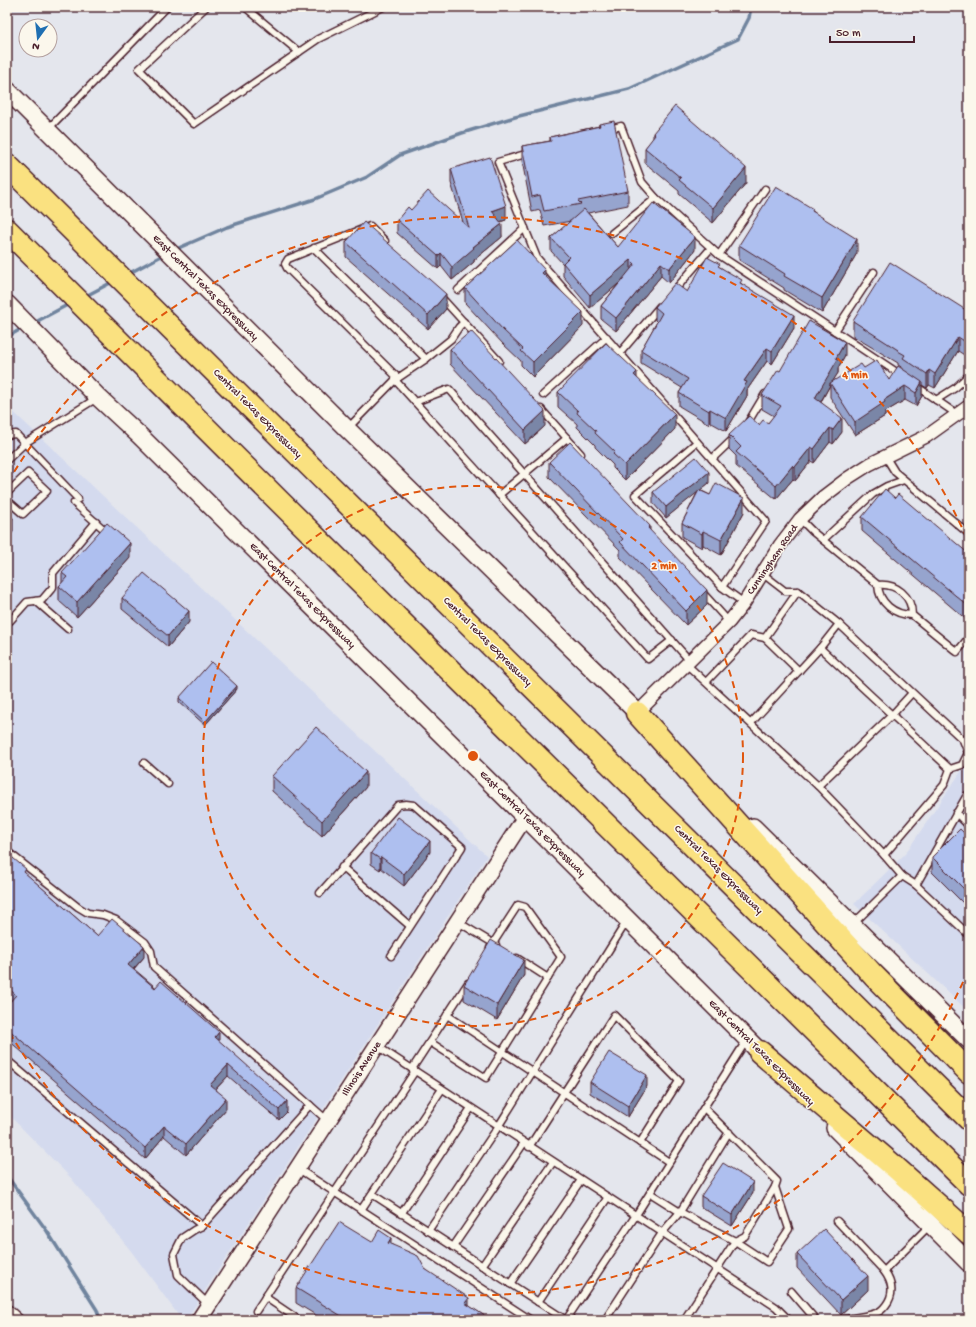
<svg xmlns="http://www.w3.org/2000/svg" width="976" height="1327" font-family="'Gochi Hand',sans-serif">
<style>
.built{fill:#d4daee}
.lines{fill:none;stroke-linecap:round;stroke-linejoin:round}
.stream{stroke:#70849e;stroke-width:3.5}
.service-casing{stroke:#4a1f2b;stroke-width:9}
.minor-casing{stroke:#4a1f2b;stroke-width:15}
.tertiary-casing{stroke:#4a1f2b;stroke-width:18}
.secondary-casing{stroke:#4a1f2b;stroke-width:20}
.motorway-casing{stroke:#4a1f2b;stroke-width:25}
.service{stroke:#fbf7ec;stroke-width:6}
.minor{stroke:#fbf7ec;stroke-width:12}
.tertiary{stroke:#fbf7ec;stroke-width:15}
.secondary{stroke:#fbf7ec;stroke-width:17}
.motorway{stroke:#fae180;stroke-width:22}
.wall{fill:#96a4ce;stroke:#4a1f2b}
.shaded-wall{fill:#7a86a7;stroke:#4a1f2b}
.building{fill:#aebfef;stroke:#4a1f2b}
.ring{fill:none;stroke:#e0560e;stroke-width:2;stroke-dasharray:7 5}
.labels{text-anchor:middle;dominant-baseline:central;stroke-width:3;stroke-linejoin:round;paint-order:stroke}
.street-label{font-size:11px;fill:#4a1f2b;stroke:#fbf7ec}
.centre{fill:#e0560e;stroke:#fbf7ec;stroke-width:2}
.ring-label{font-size:12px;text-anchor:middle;font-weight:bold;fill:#e0560e;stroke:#fbf7ec;stroke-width:3;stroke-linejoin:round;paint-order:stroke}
</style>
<rect width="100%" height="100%" fill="#e4e6ed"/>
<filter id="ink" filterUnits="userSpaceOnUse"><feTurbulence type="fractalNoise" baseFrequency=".025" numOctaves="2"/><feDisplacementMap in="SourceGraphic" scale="8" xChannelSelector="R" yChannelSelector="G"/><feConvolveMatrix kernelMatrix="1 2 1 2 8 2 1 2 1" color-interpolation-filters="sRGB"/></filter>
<g filter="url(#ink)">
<g class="built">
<polygon points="7,406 487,856 186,1320 182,1320 131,1251 71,1178 7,1113"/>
<polygon points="969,760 969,1012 854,904 905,854"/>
</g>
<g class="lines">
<g class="stream">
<polyline points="174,250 227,227 315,199 367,177 400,155 462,133 515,117 629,89 738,39 749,18 751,7"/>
<polyline points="126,275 165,254"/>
<polyline points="84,297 114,281"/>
<polyline points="32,324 71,303"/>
<polyline points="7,337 23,328"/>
<polyline points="7,1176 47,1231 97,1310 100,1320"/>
</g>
<defs>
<g id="service">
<polyline points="206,7 139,69 194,124 318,39 383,7"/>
<polyline points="245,7 299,52"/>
<polyline points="48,129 167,7"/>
<polyline points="609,129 621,126 642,182 656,198 719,255 835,331 901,375"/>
<polyline points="529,153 498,162 537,258 766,521 722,587"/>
<polyline points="612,233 656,198"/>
<polyline points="385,241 370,226 288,259 285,264 287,268 398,378"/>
<polyline points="314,248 426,359"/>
<polyline points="719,255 765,189"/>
<polyline points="458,290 525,228"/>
<polyline points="673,292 711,248"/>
<polyline points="441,297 499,361"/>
<polyline points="835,331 874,272"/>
<polyline points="620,353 660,306"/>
<polyline points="395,380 648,659 672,640"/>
<polyline points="916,386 958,415"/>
<polyline points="543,395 607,337"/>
<polyline points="936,400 955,388 969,375"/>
<polyline points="415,402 449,389 690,661"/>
<polyline points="541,409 581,454"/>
<polyline points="747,424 765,394"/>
<polyline points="348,428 395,380 426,359 451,339 459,327 464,322"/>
<polyline points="7,435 16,434 78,499"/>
<polyline points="697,442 635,495 722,587 744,603"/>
<polyline points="885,456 895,472 969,534"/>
<polyline points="712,459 734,438"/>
<polyline points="7,460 25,443 97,398"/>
<polyline points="7,493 28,473 47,491 23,514 7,500"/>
<polyline points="499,495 567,438"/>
<polyline points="74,503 108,533"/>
<polyline points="800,519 813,532 878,585"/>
<polyline points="823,540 873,494 887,486 904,480"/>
<polyline points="798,591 765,638 799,671"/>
<polyline points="702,592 729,622"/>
<polyline points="36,601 68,629"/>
<path d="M912 615C912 596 896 583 878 585 879 603 894 615 912 615L957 652 969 637"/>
<polyline points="10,621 27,602 42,600 53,587 53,573 96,522"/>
<polyline points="839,624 963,740 968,753 962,765 950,769"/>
<polyline points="820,648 950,769 944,785 884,855"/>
<polyline points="686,664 818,786 884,855 902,876"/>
<polyline points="706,682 751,635 765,638"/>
<polyline points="751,723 820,648 839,624 798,591 785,591 763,574"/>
<polyline points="144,763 168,784"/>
<polyline points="818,786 892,715 912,693"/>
<polyline points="956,813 969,826"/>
<polyline points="7,851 78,907 88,913 103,915 116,920 145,942 151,951 154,967 328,1121"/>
<polyline points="342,867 410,926"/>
<polyline points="916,885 967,795 969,794"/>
<polyline points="320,893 398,805 406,804 414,805 462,847 391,956"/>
<polyline points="458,922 496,945"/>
<polyline points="853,924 902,876 916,885 969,935"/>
<polyline points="517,958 548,978"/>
<polyline points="447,1015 669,1162"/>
<polyline points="430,1042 486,1078 561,957 525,907 518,905 490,948"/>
<polyline points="377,1046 776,1307 789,1320"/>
<polyline points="7,1060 202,1226"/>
<polyline points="412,1069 468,983"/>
<polyline points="529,1147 614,1015 679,1081 640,1143"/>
<polyline points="297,1168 531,1320"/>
<polyline points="650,1193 680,1212 735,1241 767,1262 789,1229 775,1187"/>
<polyline points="372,1194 566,1320"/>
<polyline points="361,1210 442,1089"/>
<polyline points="401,1214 471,1108"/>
<path d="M837 1221 884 1271C892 1282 895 1293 886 1305 883 1309 880 1312 876 1313 864 1317 851 1318 839 1320"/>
<polyline points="428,1231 498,1127 627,921"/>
<polyline points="453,1247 524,1143"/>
<polyline points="482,1266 553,1162"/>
<polyline points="884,1271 930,1225"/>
<polyline points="510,1284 581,1180"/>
<polyline points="791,1291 816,1320"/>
<polyline points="265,1297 299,1320"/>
<polyline points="538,1302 608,1197"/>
<polyline points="208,1304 178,1275 174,1254 182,1238 194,1230 202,1226 310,1105"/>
<polyline points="256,1311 415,1071"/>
<polyline points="566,1320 636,1215 746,1041"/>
<polyline points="605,1320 662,1233 680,1212 729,1132"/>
<polyline points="684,1320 735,1241 745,1236 775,1187 777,1181 704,1108"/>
</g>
<g id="minor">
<polyline points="637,713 729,622 744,603 780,545 800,519 823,497 848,478 870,464 927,436 969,406"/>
<polyline points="7,1311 17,1320"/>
</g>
<polyline id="tertiary" points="199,1320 525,817"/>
<g id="secondary">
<polyline points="7,90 347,429 646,721"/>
<polyline points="7,304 98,397 139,435 525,817 769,1061"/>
<polyline points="753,827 969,1040"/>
<polyline points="835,1128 969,1263"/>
</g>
<g id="motorway">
<polyline points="7,165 318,474 969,1119"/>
<polyline points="7,230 280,502 969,1184"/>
<polyline points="637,713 874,976 969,1072"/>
<polyline points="760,1052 896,1168 969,1233"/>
</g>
</defs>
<use href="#service" class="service-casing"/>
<use href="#minor" class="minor-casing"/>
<use href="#tertiary" class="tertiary-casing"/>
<use href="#secondary" class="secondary-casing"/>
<use href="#motorway" class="motorway-casing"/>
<use href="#service" class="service"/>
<use href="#minor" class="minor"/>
<use href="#tertiary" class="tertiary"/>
<use href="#secondary" class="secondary"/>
<use href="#motorway" class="motorway"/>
</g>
<g class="wall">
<polygon points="599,124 628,191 628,205 588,213 618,247 695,250 669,283 661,276 616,331 601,319 601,306 620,282 590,308 563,276 563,264 551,251 551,238 571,221 544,226 540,210 532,212 522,161 522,146 550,141 550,137 599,126"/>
<polygon points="653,133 746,183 713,223 679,194 679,191 645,163 645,148 653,139"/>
<polygon points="451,169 506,220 500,222 502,237 474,260 474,262 452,280 441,266 438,269 397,233 397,220 411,210 463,222 451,183"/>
<polygon points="813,211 857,253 822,313 784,290 784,288 739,260 739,245"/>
<polygon points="346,242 446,309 428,329 346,257"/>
<polygon points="720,267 742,284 794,328 772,364 767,361 747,390 747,396 726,431 710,422 709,424 679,406 679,393 682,388 641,363 641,350 657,322 655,320 655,307 687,292"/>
<polygon points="465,288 583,326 533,377 521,365 521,361 503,344 465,303"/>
<polygon points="969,312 969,358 958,351 935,388 929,385 927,388 922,385 922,396 916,406 905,400 885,412 885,416 855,435 830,397 830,385 821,402 842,432 833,444 830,442 814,463 811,461 795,481 793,479 776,499 736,466 736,456 729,449 729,435 759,425 768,423 774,416 762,409 762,395 780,371 845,355 838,368 838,373 832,382 864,368 889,380 903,369 903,368 898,365 898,363 853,336 853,321"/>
<polygon points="450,349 545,426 525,444 450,364"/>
<polygon points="637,379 675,429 625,480 613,468 613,465 595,447 595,445 577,427 577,424 558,407 558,392"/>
<polygon points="549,462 650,531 707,605 686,625 620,557 620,550 549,477"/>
<polygon points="709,483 700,490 744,512 721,555 703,545 702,548 682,537 682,523 698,491 666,518 653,503 653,492"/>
<polygon points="895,498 969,554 968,621 862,531 862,517"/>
<polygon points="130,558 77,617 59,601 59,586 62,583 62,573"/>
<polygon points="122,598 189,622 168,647 122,609"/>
<polygon points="237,689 205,725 179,702 179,698"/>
<polygon points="272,776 366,787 322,836 272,791"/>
<polygon points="969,838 969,907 968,908 932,872 932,857"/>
<polygon points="430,852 404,886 381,868 380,870 371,864 371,853"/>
<polygon points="7,853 26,874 97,936 144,957 134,969 219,1041 287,1112 279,1120 228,1076 216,1089 226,1109 186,1155 164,1136 145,1159 7,1039 7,1005 11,1001 7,997"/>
<polygon points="524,975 497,1020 464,1000 464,985"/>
<polygon points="590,1082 647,1086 628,1117 590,1093"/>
<polygon points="753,1193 732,1226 701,1207 701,1196"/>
<polygon points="372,1242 391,1244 425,1269 469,1306 491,1320 324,1320 296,1303 296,1288"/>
<polygon points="797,1254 868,1290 841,1315 797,1268"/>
</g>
<g class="shaded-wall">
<polygon points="746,168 746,183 713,223 713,208"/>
<polygon points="506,206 506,220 492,224 492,211"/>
<polygon points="502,224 502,237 474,260 474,262 452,280 452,267 473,247"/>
<polygon points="695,237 695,250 669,283 669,269"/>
<polygon points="857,239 857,253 822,313 822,298"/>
<polygon points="441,253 441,266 438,269 438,256"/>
<polygon points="631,260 631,273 590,308 590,295"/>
<polygon points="661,263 661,276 616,331 616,318"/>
<polygon points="545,270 545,285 542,273"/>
<polygon points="446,294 446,309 428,329 428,315"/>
<polygon points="583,312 583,326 533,377 533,362"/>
<polygon points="794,315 794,328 772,364 772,351"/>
<polygon points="958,337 958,351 935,388 935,374"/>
<polygon points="845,342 845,355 838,368 838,373 831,384 830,383 830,385 815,412 815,398 836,358"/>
<polygon points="767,348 767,361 747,390 747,396 726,431 726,418 744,381"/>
<polygon points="929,370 929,385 927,388 927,374"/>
<polygon points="637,372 637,387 634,375"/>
<polygon points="922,382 922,396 916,406 916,393"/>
<polygon points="905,386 905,400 885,412 885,416 855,435 855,422 884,400"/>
<polygon points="710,409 710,422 709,424 709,411"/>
<polygon points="545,411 545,426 525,444 525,430"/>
<polygon points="675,414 675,429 625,480 625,465"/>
<polygon points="842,418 842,432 833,444 833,430"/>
<polygon points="830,428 830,442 814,463 814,449"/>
<polygon points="811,447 811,461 795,481 795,467"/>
<polygon points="793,465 793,479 776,499 776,486"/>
<polygon points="709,472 709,483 666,518 666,507"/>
<polygon points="744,498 744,512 721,555 721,540"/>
<polygon points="13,518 13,532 7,539 7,525"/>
<polygon points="650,526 650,540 648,528"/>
<polygon points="703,531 703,545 702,548 702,534"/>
<polygon points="130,543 130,558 77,617 77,602"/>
<polygon points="707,590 707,605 686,625 686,611"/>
<polygon points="969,605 969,619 968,621 968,606"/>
<polygon points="189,611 189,622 168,647 168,636"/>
<polygon points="237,686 237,689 205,725 205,722"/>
<polygon points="366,772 366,787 322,836 322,821"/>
<polygon points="430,841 430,852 404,886 404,874"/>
<polygon points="381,857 381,868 380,870 380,859"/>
<polygon points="968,893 969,893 969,907 968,908"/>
<polygon points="144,946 144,957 128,975 128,965"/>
<polygon points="524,960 524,975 497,1020 497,1005"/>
<polygon points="219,1032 219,1042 215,1037"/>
<polygon points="228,1065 228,1076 210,1095 210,1085"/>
<polygon points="647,1075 647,1086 628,1117 628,1106"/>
<polygon points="226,1098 226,1109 186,1155 186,1144"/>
<polygon points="287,1101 287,1112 279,1120 279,1110"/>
<polygon points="164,1126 164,1136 145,1159 145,1148"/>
<polygon points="753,1182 753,1193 732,1226 732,1215"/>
<polygon points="391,1238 391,1252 388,1243"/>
<polygon points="868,1276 868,1290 841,1315 841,1300"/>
<polygon points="469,1298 469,1312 465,1303"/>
</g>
<g class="building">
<polygon points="675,106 746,168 713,208 679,180 681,178 645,148 655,135 653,133"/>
<polygon points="614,121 628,191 578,201 581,204 544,211 540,195 532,197 522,146 551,141 550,137 600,126 599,124"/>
<polygon points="490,157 506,206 492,211 502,224 473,247 474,248 452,267 441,253 438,256 397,220 408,207 411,210 428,191 469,228 451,169"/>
<polygon points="776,186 813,209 812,211 857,239 822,298 784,276 785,274 739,245"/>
<polygon points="653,203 695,237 669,269 661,263 616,318 601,306 635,264 631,260 590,295 563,263 569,257 551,238 584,209 618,247"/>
<polygon points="364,222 446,294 428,315 346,242"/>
<polygon points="517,240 545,270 542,273 583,312 533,362 521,351 523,349 503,330 465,288"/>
<polygon points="707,257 720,264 718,266 742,280 740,283 794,315 772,351 767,348 744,381 747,382 726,418 710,409 709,411 679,393 688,379 641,350 662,313 655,307 675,283 687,292"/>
<polygon points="890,262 969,312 969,344 958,337 935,374 929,370 927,374 903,358 905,355 898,351 898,350 853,321"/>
<polygon points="809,321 845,342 836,358 838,359 815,398 842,418 833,430 830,428 814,449 811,447 795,467 793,465 776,486 736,452 741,447 729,435 749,416 759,425 763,420 768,423 781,406 762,395 778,370 780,371"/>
<polygon points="471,331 545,411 525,430 450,349"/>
<polygon points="606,343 637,372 634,375 675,414 625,465 613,454 615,452 595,433 596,431 577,413 578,411 558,392"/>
<polygon points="877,360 889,380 898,366 922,382 916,393 905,386 884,400 885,402 855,422 830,383 861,364 864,368"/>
<polygon points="570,442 650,526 648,528 707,590 686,611 620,542 623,539 549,462"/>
<polygon points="696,457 709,472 666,507 653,492"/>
<polygon points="716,483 744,498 721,540 703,531 702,534 682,523 699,490 710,495"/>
<polygon points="885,489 895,498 898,494 969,554 969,605 968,606 862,517"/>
<polygon points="7,512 13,518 7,525"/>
<polygon points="107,523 130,543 77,602 59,586 67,577 62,573"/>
<polygon points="144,573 189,611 168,636 122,598"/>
<polygon points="211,662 237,686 205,722 179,698"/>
<polygon points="316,727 366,772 322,821 272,776"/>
<polygon points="398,817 430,841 404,874 381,857 380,859 371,853"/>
<polygon points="960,829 969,838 969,893 968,893 932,857"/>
<polygon points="7,853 26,869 24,872 97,936 112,919 144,946 128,965 155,988 161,981 219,1032 215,1037 287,1101 279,1110 228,1065 210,1085 226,1098 186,1144 164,1126 145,1148 7,1028 7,1005 16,995 7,987"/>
<polygon points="491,940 524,960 497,1005 464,985"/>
<polygon points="609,1052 647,1075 628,1106 590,1082"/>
<polygon points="723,1163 753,1182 732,1215 701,1196"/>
<polygon points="339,1222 372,1242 379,1230 391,1238 388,1243 418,1256 425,1269 469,1298 465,1303 491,1320 348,1320 296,1288"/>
<polygon points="824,1229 868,1276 841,1300 797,1254"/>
</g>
</g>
<g class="ring">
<circle cx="473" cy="756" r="270"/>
<path d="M968 971A540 540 0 0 1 8 1030M8 482A540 540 0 0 1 968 541"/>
</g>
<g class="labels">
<g class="street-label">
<text transform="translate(205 288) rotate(45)">East Central Texas Expressway</text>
<text transform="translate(257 414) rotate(45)">Central Texas Expressway</text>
<text transform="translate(773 560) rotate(-56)">Cunningham Road</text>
<text transform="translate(302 596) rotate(45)">East Central Texas Expressway</text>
<text transform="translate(487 642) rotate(45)">Central Texas Expressway</text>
<text transform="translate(532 824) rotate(45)">East Central Texas Expressway</text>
<text transform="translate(718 870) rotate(45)">Central Texas Expressway</text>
<text transform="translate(761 1053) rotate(45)">East Central Texas Expressway</text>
<text transform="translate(362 1069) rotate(-57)">Illinois Avenue</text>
</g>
</g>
<circle cx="473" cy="756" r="6" class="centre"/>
<g class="ring-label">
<text x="855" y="378">4 min</text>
<text x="664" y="569">2 min</text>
</g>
<rect width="976" height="1327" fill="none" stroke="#fbf7ec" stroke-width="24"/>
<rect x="12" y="12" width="952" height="1303" fill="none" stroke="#4a1f2b" stroke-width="1.5" filter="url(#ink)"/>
<g transform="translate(38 38) rotate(195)"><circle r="19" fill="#fbf7ec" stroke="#b4a19f"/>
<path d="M0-3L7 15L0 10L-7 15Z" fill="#1f6fb2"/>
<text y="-6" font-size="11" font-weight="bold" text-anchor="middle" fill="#4a1f2b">N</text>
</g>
<path d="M830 36v6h84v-6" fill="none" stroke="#4a1f2b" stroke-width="2"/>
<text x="836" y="36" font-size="12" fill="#4a1f2b" stroke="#fbf7ec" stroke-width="3" paint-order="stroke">50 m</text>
</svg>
